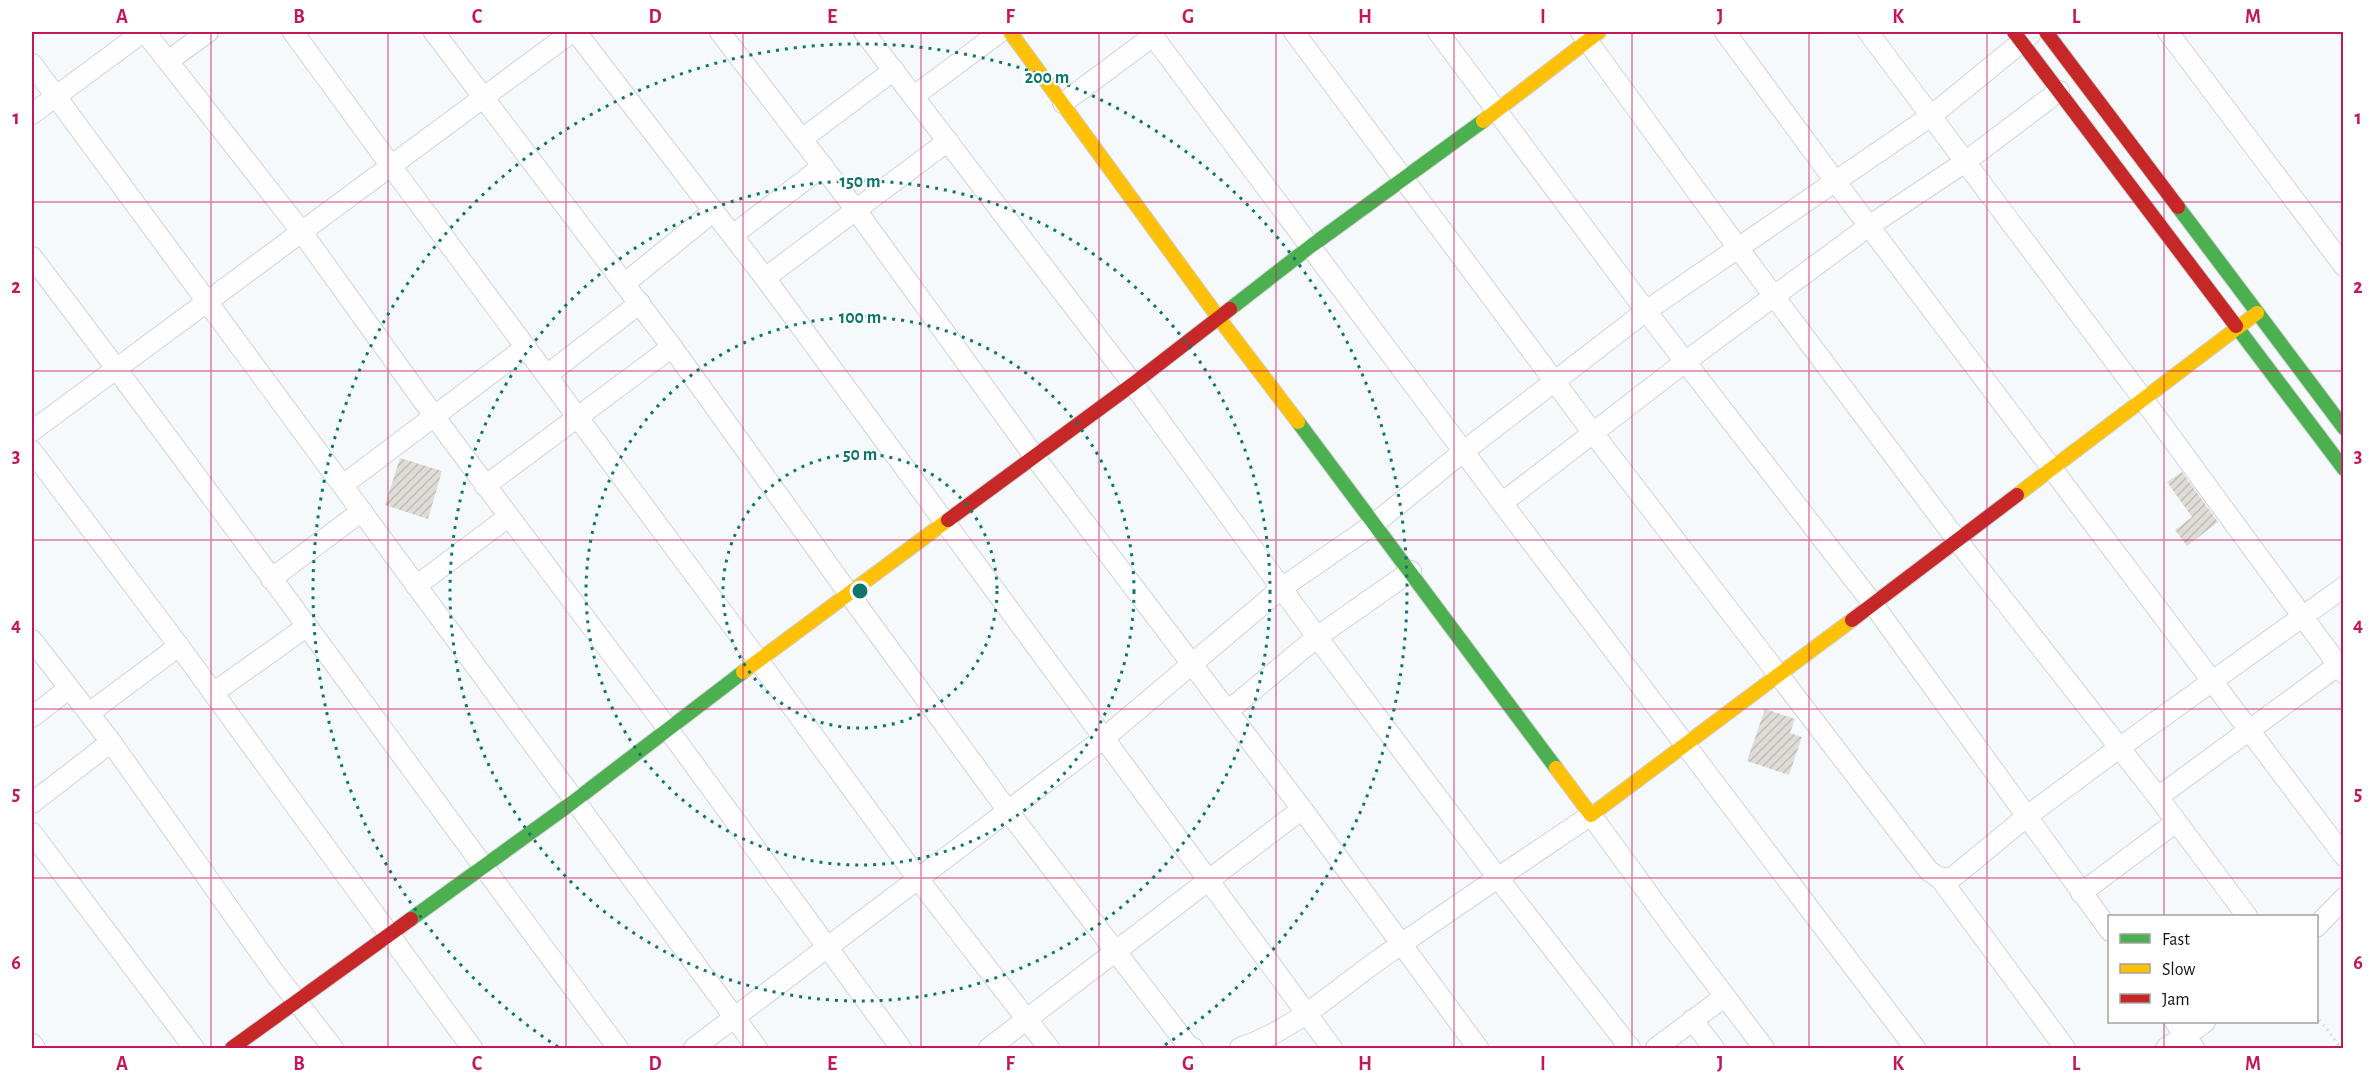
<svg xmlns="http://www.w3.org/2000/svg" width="2375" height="1080" font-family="'Alegreya Sans',sans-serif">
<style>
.building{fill:url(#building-hatch)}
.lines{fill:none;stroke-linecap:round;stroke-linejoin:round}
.street-casing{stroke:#d0d3d6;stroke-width:22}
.fast-casing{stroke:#d0d3d6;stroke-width:16}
.slow-casing{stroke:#d0d3d6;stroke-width:16}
.jam-casing{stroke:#d0d3d6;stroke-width:16}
.path{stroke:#d5d6d7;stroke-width:3;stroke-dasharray:1.5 4.5;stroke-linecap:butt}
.street{stroke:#fefeff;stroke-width:20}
.fast{stroke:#4caf50;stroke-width:14}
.slow{stroke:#ffc107;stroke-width:14}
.jam{stroke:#c62828;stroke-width:14}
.grid{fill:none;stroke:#c2185b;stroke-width:1.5;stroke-opacity:0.55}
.ring{fill:none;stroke:#0f766e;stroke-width:3;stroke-dasharray:3 6}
.centre{fill:#0f766e;stroke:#fff;stroke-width:3}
.ring-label{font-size:18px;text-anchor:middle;font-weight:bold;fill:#0f766e;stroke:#fff;stroke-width:4.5;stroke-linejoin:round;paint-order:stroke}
.neatline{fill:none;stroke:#c2185b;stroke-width:2}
.grid-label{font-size:20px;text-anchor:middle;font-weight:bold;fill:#c2185b}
</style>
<defs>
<pattern id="building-hatch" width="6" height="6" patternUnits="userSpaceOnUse" patternTransform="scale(1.5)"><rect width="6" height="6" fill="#dfdcd7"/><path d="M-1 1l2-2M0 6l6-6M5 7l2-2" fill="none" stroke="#bebcb8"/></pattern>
</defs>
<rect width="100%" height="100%" fill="#f6f9fc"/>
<g class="building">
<polygon points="400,458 442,471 428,519 385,505"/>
<polygon points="2182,472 2218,522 2187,546 2175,530 2192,517 2167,482"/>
<polygon points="1765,709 1795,719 1790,733 1802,737 1789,775 1747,761"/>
</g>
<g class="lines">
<defs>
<g id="street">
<polyline points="145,32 301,231 434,416 668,729 901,1048"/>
<polyline points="293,32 391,166 758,660 918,879 1049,1048"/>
<polyline points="434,32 672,347 849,594 1008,811 1189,1047 1193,1048"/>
<polyline points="576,32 765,278 1332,1048"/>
<polyline points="720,32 856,210 1034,456 1302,809 1478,1048"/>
<polyline points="864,32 1133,384 1317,637 1498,878 1630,1048"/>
<polyline points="1150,32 1502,503 1915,1048"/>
<polyline points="1294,32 1593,433 1929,871 1940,878 1952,878 2026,817 2119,748 2344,587"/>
<polyline points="1438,32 1646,311 1873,604 2110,931"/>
<polyline points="1581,32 1738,248 1957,540 2158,797 2247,916"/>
<polyline points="1725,32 1835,181 2344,856"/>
<polyline points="1868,32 2143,399 2344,673"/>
<polyline points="2168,32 2344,266"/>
<polyline points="168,61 208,32"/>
<polyline points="32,64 757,1048"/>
<polyline points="914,96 1000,32"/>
<polyline points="1063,103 1153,36"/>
<polyline points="32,114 143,32"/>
<polyline points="802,139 894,70"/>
<polyline points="733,235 823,166"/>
<path d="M32 257C231 518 422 786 618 1048"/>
<polyline points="765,278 948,141"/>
<polyline points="624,284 714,211"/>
<polyline points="547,375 640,303"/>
<polyline points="32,431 572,32"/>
<polyline points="32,451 179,646 472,1048"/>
<polyline points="343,485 526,347"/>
<polyline points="485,486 672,347"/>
<polyline points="1502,503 1685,362 1869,226 1965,162 2059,91"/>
<polyline points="271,579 362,511"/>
<polyline points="416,586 508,517"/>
<polyline points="32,640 111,742 277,976 333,1048"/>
<polyline points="213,693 306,627"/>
<polyline points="1228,711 1317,637 1411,571"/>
<polyline points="89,713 179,646"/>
<polyline points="32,717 68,689"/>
<polyline points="2158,797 2344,661"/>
<polyline points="32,803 111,742"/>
<polyline points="32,833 194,1048"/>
<polyline points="1940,878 2065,1048"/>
<polyline points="2081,893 2175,823"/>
<polyline points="2316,927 2344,898"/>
<polyline points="1692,1020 1714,1048"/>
<polyline points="2175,1022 2185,1036 2205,1022"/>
<polyline points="32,1044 35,1048"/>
<polyline points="694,1048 1103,739 1283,587 1374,524 1464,451 1646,311 1931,116 2030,35"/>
<polyline points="989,1048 1302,809"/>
<path d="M1240 1048C1293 1030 1332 993 1377 961 1448 911 1520 863 1591 815L1677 933 1764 1048"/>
<polyline points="1656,1048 1724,997"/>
<polyline points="2166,1048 2185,1036 2194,1048"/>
</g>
<g id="fast">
<polyline points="2178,207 2344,428"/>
<polyline points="1230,309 1311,246 1483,121"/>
<polyline points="2236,326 2344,469"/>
<polyline points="1298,422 1556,768"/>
<polyline points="411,919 573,802 743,672"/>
</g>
<g id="slow">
<polyline points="1010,32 1218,317 1298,422"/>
<polyline points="1483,121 1599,32"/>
<polyline points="2017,495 2257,313"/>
<polyline points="743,672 948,520"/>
<polyline points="1556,768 1591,815 1852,620"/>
</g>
<g id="jam">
<polyline points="2014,32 2236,326"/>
<polyline points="2046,32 2178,207"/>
<polyline points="948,520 1133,384 1230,309"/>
<polyline points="1852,620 2017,495"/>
<polyline points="232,1048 411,919"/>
</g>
</defs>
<use href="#street" class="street-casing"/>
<use href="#fast" class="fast-casing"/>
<use href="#slow" class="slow-casing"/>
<use href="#jam" class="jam-casing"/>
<polyline class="path" points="2316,1015 2341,1048"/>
<use href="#street" class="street"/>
<use href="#fast" class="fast"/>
<use href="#slow" class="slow"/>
<use href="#jam" class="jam"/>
</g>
<path class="grid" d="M211 32V1048M388 32V1048M566 32V1048M743 32V1048M921 32V1048M1099 32V1048M1276 32V1048M1454 32V1048M1632 32V1048M1809 32V1048M1987 32V1048M2164 32V916M32 202H2344M32 371H2344M32 540H2344M32 709H2344M32 878H2344M2164 1022V1048"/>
<g class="ring">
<circle cx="860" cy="591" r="137"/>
<circle cx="860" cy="591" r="274"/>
<circle cx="860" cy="591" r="410"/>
<path d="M558 1047A547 547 0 1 1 1162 1047"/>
</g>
<circle cx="860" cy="591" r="9" class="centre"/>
<g class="ring-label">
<text x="1047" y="83">200 m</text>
<text x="860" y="187">150 m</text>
<text x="860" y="323">100 m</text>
<text x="860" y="460">50 m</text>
</g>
<rect width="2375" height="1080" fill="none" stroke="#ffffff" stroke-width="66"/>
<rect x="2108" y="915" width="210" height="108" fill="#ffffff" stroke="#a1a2a3" stroke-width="1.5"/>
<rect x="2120" y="934" width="30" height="9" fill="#4caf50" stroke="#a1a2a3" stroke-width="1.5"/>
<text x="2162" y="945" font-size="18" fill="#131619">Fast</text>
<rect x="2120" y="964" width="30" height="9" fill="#ffc107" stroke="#a1a2a3" stroke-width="1.5"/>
<text x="2162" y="975" font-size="18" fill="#131619">Slow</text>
<rect x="2120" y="994" width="30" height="9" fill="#c62828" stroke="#a1a2a3" stroke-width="1.5"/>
<text x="2162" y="1005" font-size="18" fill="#131619">Jam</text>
<rect x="33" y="33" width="2309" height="1014" class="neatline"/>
<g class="grid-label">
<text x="122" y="23">A</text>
<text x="299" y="23">B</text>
<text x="477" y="23">C</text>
<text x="655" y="23">D</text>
<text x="832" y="23">E</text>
<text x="1010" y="23">F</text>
<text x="1188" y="23">G</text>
<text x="1365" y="23">H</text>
<text x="1543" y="23">I</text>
<text x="1720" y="23">J</text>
<text x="1898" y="23">K</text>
<text x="2076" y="23">L</text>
<text x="2253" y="23">M</text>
<text x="16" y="124">1</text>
<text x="2358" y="124">1</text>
<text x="16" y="293">2</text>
<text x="2358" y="293">2</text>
<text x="16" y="462">3</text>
<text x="2358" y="462">3</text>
<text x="16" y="631">4</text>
<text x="2358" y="631">4</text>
<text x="16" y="800">5</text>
<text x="2358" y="800">5</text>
<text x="16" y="969">6</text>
<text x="2358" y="969">6</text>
<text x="122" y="1070">A</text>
<text x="299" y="1070">B</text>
<text x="477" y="1070">C</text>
<text x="655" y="1070">D</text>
<text x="832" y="1070">E</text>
<text x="1010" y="1070">F</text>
<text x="1188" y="1070">G</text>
<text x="1365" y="1070">H</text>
<text x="1543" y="1070">I</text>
<text x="1720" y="1070">J</text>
<text x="1898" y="1070">K</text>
<text x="2076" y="1070">L</text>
<text x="2253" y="1070">M</text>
</g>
</svg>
